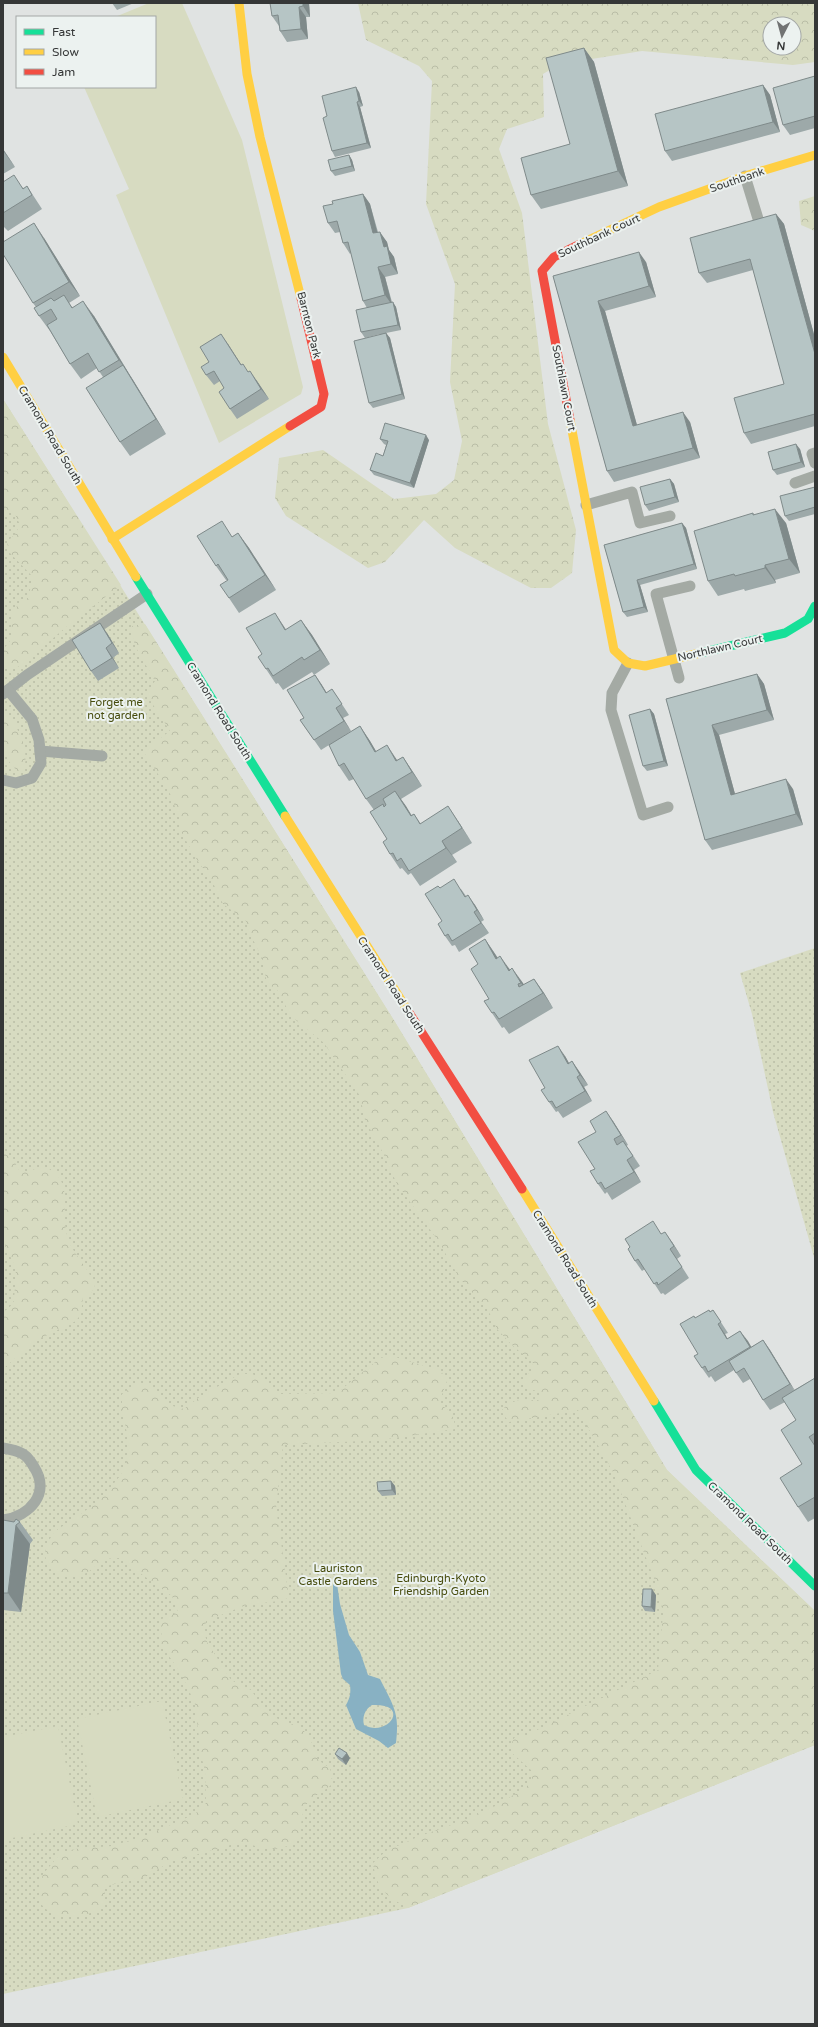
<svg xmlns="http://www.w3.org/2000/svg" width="818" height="2027" font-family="'Varela Round',sans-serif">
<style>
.grass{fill:url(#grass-dots)}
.forest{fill:url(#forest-crowns);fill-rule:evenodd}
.park{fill:#d7dbc1}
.water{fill:#88b1c3;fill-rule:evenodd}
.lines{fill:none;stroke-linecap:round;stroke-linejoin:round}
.lane{stroke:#a4aaa4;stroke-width:11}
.fast{stroke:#16e098;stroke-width:9}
.slow{stroke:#ffcf43;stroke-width:9}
.jam{stroke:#f24e42;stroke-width:9}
.wall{fill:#9da9a9}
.shaded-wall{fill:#7f8a8a}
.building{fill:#b6c5c5;stroke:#7f8a8a}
.labels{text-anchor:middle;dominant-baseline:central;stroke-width:4;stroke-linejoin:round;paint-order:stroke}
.street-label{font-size:11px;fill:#353737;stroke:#ecf2f0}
.park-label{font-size:11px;fill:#464b0c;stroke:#ecf2f0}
</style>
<defs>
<pattern id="grass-dots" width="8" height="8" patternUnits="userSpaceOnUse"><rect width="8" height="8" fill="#d7dbc1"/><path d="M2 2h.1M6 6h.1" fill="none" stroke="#b9bda6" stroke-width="1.8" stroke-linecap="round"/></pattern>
<pattern id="forest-crowns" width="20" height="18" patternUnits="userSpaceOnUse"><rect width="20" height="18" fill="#d7dbc1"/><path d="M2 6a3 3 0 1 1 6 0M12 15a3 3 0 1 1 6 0" fill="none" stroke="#b9bda6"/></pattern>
</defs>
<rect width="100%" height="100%" fill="#e0e3e2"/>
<g class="grass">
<polygon points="3,399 395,1022 667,1470 815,1611 815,1745 408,1908 3,1994"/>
<polygon points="815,948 815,1261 773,1112 752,1014 740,973"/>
</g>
<g class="forest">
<path d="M358 3H815V62L793 65 642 51 560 64 543 74 544 117 507 129 499 149 522 213 548 424 576 530 572 573 551 588H531L455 548 424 520 385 562 368 568 286 516 275 498 279 458 323 450 394 499 436 494 454 480 462 441 450 382 455 284 426 204 432 81 419 66 366 40ZM770 24H794V48H770Z"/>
<polygon points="815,196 815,231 801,225 799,201"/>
<path d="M3 399 121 585 65 628 23 664 14 669 3 666V649C17 637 10 628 11 611L29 597 32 576 9 552 7 542 15 534 20 525 15 514 3 510Z"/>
<path d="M145 624 395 1022 667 1470 815 1611V1745L408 1908C385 1895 377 1890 373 1863L386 1851 420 1836 471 1818 480 1812 498 1805 527 1786 532 1779V1771L512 1753 511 1744 515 1737 525 1736 658 1670 663 1614 658 1589 613 1472 578 1410 509 1422 501 1411C512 1398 521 1400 538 1400L542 1395 537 1391 525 1388 522 1380 532 1370 533 1363 512 1345 497 1329 488 1310 460 1279 439 1242 397 1184 382 1151 365 1120 360 1096 324 1043 291 1016 278 991 267 983 261 955 250 934 246 921 223 904 211 879 199 863 181 832V823L169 791 143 751 170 731 146 694 155 681C147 664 130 646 132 626Z"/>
<path d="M7 712C17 727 30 749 24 768L18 771C0 758 3 735 3 716Z"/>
<path d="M3 1149 14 1160 18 1169 27 1172 43 1166C77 1180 59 1208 67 1235 70 1248 78 1256 85 1267 89 1272 92 1279 95 1286L91 1293 83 1297 81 1314 76 1321 35 1341 3 1369V1312L9 1308 14 1301 16 1269 3 1240Z"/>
<path d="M392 1356 441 1371 447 1381 439 1403C450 1411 455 1416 455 1429L380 1440 283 1445 276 1508 289 1598 278 1601 246 1605 206 1621 204 1632 207 1642 231 1680 251 1690 264 1709 273 1717 295 1725 304 1731 311 1740 318 1760 330 1768 333 1783C326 1790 320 1793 312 1798 301 1806 301 1826 300 1838L288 1846 275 1849 262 1848 249 1844H234L170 1862 145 1877 124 1881 105 1887V1901L102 1908 83 1916 56 1915 44 1908 40 1902 39 1888 43 1874 61 1853 75 1849 112 1846 148 1835 195 1814 206 1803 205 1771 201 1755 195 1704 181 1673 161 1645 162 1619 178 1612 172 1596 119 1558 103 1559C87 1575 80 1579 58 1576L46 1564 45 1547 54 1532 98 1502 120 1476 128 1460 129 1443 122 1410V1394L136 1385 148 1382 169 1405 184 1409 201 1396 240 1374H252L263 1379 270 1388 280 1394 337 1393 380 1358Z"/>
</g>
<g class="park">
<polygon points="149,3 182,3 242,140 303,387 301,394 219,443 116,195 129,189 84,87 155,87 155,17 115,17"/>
<polygon points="162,1701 183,1799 97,1817 77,1719"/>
<polygon points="58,1726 78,1824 3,1840 3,1737"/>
</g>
<path class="water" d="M333 1577 337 1584 340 1604 349 1635 360 1652 368 1675 380 1679C393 1705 400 1713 396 1743L388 1748 379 1741 356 1729 346 1705C350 1698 351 1693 350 1685L343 1679 341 1674 333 1611ZM372 1705C412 1703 388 1738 364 1725 362 1717 365 1709 372 1705Z"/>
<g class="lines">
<g class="lane">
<polyline points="745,176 759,222"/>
<polyline points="815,453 812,454 815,463"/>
<polyline points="795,483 815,476"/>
<polyline points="586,505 632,492 640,523 670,516"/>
<polyline points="628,663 612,693 611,710 643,815 668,807"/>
<polyline points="679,678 656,594 690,586"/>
<polyline points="3,694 27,675 147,594"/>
<polyline points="40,751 102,756"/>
<polyline points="3,780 16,783 32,778 41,763 39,740 32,719 8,690"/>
<path d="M3 1448C9 1449 16 1450 21 1453 27 1455 31 1462 34 1467 51 1493 30 1516 3 1520"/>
</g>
<g class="fast">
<polyline points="136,577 285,816"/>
<polyline points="700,653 785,633 808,619 815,606"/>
<polyline points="654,1401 696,1470 815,1586"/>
</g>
<g class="slow">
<polyline points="239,3 247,74 260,137 301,298"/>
<polyline points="580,244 659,207 745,176 815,155"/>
<polyline points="3,357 136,577"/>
<polyline points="570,420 614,650 628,663 645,666 700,653"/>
<polyline points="112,539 290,426"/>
<polyline points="285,816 408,1011"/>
<polyline points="522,1189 654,1401"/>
</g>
<g class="jam">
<polyline points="570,420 542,271 554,257 580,244"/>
<polyline points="290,426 321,407 324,394 301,298"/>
<polyline points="408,1011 522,1189"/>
</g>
</g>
<g class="wall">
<polygon points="112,3 134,3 117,10"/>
<polygon points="309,3 310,17 306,17 308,39 287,42 280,31 280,26 279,26 272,16"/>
<polygon points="584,48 594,62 628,186 541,209 531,195 570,144"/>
<polygon points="815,76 815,128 790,135 783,125"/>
<polygon points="763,85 770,95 780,132 672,161 665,151"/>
<polygon points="359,92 363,106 360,107 371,148 335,157 332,151"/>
<polygon points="3,149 15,167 3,174"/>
<polygon points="349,155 352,160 355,171 335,176 331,171"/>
<polygon points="3,182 24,188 27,186 42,209 8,231 4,227 3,228"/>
<polygon points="363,194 370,204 378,232 387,242 389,250 394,257 398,274 385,277 392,302 396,307 401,330 386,333 390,338 405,399 373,408 369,403 380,334 365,338 361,332 367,308 363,301 351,253 350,254 343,243 340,232 335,233 328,223 333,204"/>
<polygon points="776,214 784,224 815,338 815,426 751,444 744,433 784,384 753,270 707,283 699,273"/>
<polygon points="44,238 80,296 69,303 73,308 94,316 166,434 130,456 120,442 103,377 97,368 81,379 70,364 50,331 39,316 36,307 33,303"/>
<polygon points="646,262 656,297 605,311 637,425 690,422 700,458 614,482 607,471 553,276"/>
<polygon points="228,344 241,365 257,381 269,399 237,419 230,409 224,388 220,381 214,385 206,375 209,362"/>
<polygon points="380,439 429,440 414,488 374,475 370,470 383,456 386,445 384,444"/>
<polygon points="800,449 805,467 777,475 773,470"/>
<polygon points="670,479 674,484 679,502 649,511 645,505"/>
<polygon points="815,487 815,514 789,521 785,516"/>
<polygon points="753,513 754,515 786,523 800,573 775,580 776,583 745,591 744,589 718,596 708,581"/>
<polygon points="682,523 686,528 697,569 640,585 648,612 627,617 623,612 604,545"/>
<polygon points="238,533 249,548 276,590 239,613 229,598 228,580 226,580 216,566 233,536"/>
<polygon points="301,620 312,635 330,664 314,675 312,672 283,690 278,683 276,684 266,669 262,654 286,630"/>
<polygon points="107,633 119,653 113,658 119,668 98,681 91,671"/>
<polygon points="757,674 764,684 774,720 719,735 735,794 793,789 803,825 712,850 705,840 666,699"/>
<polygon points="315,675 327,693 332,689 349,715 343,718 351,731 336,741 360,726 370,741 376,751 397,760 403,757 413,772 422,786 401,799 411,815 414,814 421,824 458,821 472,843 452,855 457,862 420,886 411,873 408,875 402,868 400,869 390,854 387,839 374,810 366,799 354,779 349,781 339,766 329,745 321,750 300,720 304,718"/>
<polygon points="650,709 654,714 668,766 647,771 643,766"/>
<polygon points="440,888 461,889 466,896 475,905 484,920 481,922 489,933 459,952 455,945 452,946 445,936 442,921"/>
<polygon points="485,939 498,958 524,985 534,979 544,993 553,1008 509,1034 504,1027 502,1028 492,1013 489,999 478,964"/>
<polygon points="565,1056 569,1063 572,1061 588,1085 584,1087 592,1101 563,1118 558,1111 556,1112 549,1102 545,1088"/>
<polygon points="613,1121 628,1145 626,1146 640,1166 634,1170 641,1182 612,1200 607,1192 605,1194 598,1184 596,1132"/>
<polygon points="662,1234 672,1242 681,1256 677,1259 689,1278 665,1295 663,1293 661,1294 645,1269 642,1271 635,1261"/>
<polygon points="713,1310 728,1333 725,1334 727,1339 740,1331 751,1347 763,1340 770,1350 794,1390 815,1378 815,1518 808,1522 798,1507 802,1464 796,1420 785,1402 770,1410 763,1400 750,1379 743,1383 734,1370 715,1382 711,1376 709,1378 702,1368 698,1354 695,1318"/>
<polygon points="391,1481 395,1486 396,1495 382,1496 378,1491"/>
<polygon points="3,1520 14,1522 20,1522 33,1540 30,1544 21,1612 3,1610"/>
<polygon points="656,1595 655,1612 645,1611 642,1606"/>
<polygon points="335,1754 350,1758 346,1765 338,1759"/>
</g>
<g class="shaded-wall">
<polygon points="303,3 309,3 310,17 303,6"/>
<polygon points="299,7 306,17 308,39 301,29"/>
<polygon points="584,48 594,62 628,186 618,171"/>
<polygon points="763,85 770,95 780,132 773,122"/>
<polygon points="356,87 359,92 363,106 359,101"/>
<polygon points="357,102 360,107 371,148 367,143"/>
<polygon points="3,149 15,167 4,152 3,150"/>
<polygon points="349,155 352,160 355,171 352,166"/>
<polygon points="363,194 370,204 380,243 373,233"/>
<polygon points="776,214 784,224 815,338 815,354"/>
<polygon points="34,223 44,238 80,296 69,282"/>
<polygon points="380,232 387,242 389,250 394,257 398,274 391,264 384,247"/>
<polygon points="639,252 646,262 656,297 649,286"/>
<polygon points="378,267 385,277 392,305 385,295"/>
<polygon points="83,301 94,316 129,374 119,360"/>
<polygon points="598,301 605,311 640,436 633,426"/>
<polygon points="393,302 396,307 401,330 398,325"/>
<polygon points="386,333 390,338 405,399 402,394"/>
<polygon points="221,334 228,344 248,375 241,365"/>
<polygon points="123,365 133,380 166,434 156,419"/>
<polygon points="250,371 257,381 269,399 261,389"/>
<polygon points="683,412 690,422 700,458 693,448"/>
<polygon points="426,435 429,440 414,488 410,483"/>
<polygon points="796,444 800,449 805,467 801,462"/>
<polygon points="670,479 674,484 679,502 675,497"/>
<polygon points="775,509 786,523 800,573 789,559"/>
<polygon points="682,523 686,528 697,569 694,564"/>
<polygon points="238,533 249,548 276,590 265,575"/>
<polygon points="765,565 775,580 776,583 765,568"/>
<polygon points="637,580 640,585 648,612 644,607"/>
<polygon points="275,613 285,628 296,645 285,630"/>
<polygon points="301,620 312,635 330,664 320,650"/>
<polygon points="100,623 107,633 119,653 112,643"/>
<polygon points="106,648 113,658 119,668 112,658"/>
<polygon points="757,674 764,684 774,720 767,710"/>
<polygon points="315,675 322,685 333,704 326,693"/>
<polygon points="336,708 343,718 351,731 344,721"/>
<polygon points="650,709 654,714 668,766 664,761"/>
<polygon points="712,725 719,735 738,805 731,795"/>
<polygon points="360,726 370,741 385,767 375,752"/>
<polygon points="387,745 397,760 407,776 396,761"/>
<polygon points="403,757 413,772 422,786 412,772"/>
<polygon points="786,779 793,789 803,825 796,814"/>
<polygon points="395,791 406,806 421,831 411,816"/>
<polygon points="448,806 458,821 472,843 462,828"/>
<polygon points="442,841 457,862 446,848"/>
<polygon points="468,895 475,905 484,920 477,910"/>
<polygon points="474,912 481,922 489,933 481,923"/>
<polygon points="485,939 495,954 507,973 496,959"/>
<polygon points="500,956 511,971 520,986 509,971"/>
<polygon points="512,968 523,983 531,997 521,983"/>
<polygon points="534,979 544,993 553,1008 543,993"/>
<polygon points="558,1046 565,1056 575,1074 568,1064"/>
<polygon points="572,1061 579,1071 588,1085 580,1075"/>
<polygon points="577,1077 584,1087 592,1101 585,1091"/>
<polygon points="606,1111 613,1121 628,1145 621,1135"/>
<polygon points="623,1141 630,1151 640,1166 633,1156"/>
<polygon points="627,1160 634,1170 641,1182 634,1172"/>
<polygon points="665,1232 672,1242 681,1256 674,1246"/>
<polygon points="718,1324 725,1334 734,1350 727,1339"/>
<polygon points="740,1331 748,1341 757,1357 750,1347"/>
<polygon points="763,1340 770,1350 797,1394 790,1384"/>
<polygon points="391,1481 395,1486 396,1495 392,1490"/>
<polygon points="16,1525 30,1544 21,1612 8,1593"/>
<polygon points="652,1589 656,1595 655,1612 651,1607"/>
<polygon points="347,1753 350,1758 346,1765 342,1759"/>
</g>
<g class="building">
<polygon points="270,3 303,3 303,6 299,7 301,29 280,31 278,15 272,16"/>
<polygon points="584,48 618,171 531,195 521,158 570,144 546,58"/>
<polygon points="815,76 815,116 783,125 773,88"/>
<polygon points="763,85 773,122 665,151 655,114"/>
<polygon points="356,87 359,101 357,102 367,143 332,151 323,118 327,116 322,96"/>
<polygon points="349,155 352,166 331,171 328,160"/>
<polygon points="14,175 23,189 27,186 32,195 3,213 3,182"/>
<polygon points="363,194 373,233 380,232 384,247 387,246 391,264 378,267 385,295 363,301 348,242 343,243 337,221 328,223 323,206 333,204 332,201"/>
<polygon points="776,214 815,354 815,414 744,433 734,398 784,384 750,259 699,273 690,238"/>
<polygon points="34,223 69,282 33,303 3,254 3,242"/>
<polygon points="639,252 649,286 598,301 633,426 683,412 693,448 607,471 553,276"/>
<polygon points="64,295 72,308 83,301 119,360 99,372 88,353 70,364 47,325 57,319 51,309 39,316 34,308 51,298 54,301"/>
<polygon points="393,302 398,325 361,332 356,310"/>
<polygon points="386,333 402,394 369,403 354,341"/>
<polygon points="221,334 241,365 243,364 248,372 250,371 261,389 230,409 219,392 224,388 214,371 206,375 201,367 209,362 200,347"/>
<polygon points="123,365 156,419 120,442 86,388"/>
<polygon points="385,423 426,435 410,483 370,470 376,453 383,456 388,441 380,439"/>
<polygon points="796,444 801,462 773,470 768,452"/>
<polygon points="670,479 675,497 645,505 640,487"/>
<polygon points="815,487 815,507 785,516 780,496"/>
<polygon points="775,509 789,559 765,565 765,568 735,576 734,574 708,581 694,531 753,513 753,515"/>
<polygon points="222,521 232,537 238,533 265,575 229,598 220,585 228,580 218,564 216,566 197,536"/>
<polygon points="682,523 694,564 637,580 644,607 623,612 604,545"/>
<polygon points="275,613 285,630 301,620 320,650 304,660 302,657 273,676 268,668 266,669 258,657 262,654 246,628"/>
<polygon points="100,623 112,643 106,648 112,658 91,671 72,640"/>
<polygon points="757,674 767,710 712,725 731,795 786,779 796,814 705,840 666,699"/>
<polygon points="315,675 326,693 332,689 342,704 336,708 344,721 314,740 300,720 304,718 287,690"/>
<polygon points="650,709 664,761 643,766 629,715"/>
<polygon points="360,726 375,752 387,745 396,761 403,757 412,772 366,799 344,763 339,766 329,745"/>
<polygon points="395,791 411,816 414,814 420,824 448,806 462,828 442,841 446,848 409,871 401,858 397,861 393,853 390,854 383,842 387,839 370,812 383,804 384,807 386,805 383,799"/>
<polygon points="454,879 465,897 468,895 477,910 474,912 481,923 452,941 448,934 445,936 438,924 442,921 425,894 438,886 440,888"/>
<polygon points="485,939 496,959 500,956 509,971 512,968 521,983 518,984 519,987 534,979 543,993 499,1019 494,1012 492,1013 484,1001 489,999 471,969 478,964 469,949"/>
<polygon points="558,1046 568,1064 572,1061 580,1075 577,1077 585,1091 556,1108 552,1101 549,1102 541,1090 545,1088 529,1060"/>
<polygon points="606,1111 621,1135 614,1139 617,1145 623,1141 633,1156 627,1160 634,1172 605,1189 601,1182 598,1184 590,1171 595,1169 578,1142 596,1132 590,1121"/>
<polygon points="653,1221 661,1234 665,1232 674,1246 670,1249 682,1267 658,1285 657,1282 654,1284 638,1259 635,1261 628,1249 630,1247 625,1239"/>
<polygon points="709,1310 710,1312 713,1310 721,1322 718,1324 727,1339 740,1331 750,1347 708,1372 705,1366 702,1368 694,1356 698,1354 680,1324 694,1316 695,1318"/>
<polygon points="763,1340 790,1384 763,1400 744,1368 736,1373 729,1361"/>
<polygon points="815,1378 815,1433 809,1437 815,1446 815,1497 798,1507 780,1478 802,1464 781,1430 796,1420 782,1398"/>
<polygon points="391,1481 392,1490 378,1491 377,1482"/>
<polygon points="16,1519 20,1522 16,1525 8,1593 3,1593 3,1520 14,1522"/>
<polygon points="643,1589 652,1589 651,1607 642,1606"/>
<polygon points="339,1748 347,1753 342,1759 335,1754"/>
</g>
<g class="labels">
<g class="street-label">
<text transform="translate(737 180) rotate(-19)">Southbank</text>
<text transform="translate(599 236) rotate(-25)">Southbank Court</text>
<text transform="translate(309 325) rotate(76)">Barnton Park</text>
<text transform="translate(564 388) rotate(79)">Southlawn Court</text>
<text transform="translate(50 435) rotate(59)">Cramond Road South</text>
<text transform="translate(720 648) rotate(-13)">Northlawn Court</text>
<text transform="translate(219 711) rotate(58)">Cramond Road South</text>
<text transform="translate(391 985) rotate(57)">Cramond Road South</text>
<text transform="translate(565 1259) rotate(58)">Cramond Road South</text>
<text transform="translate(750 1523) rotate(44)">Cramond Road South</text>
</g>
<g class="park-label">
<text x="116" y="702">Forget me<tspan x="116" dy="13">not garden</tspan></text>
<text x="338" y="1568">Lauriston<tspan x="338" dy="13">Castle Gardens</tspan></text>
<text x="441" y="1578">Edinburgh-Kyoto<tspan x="441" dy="13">Friendship Garden</tspan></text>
</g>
</g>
<rect width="818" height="2027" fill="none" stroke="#353737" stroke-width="8"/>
<rect x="16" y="16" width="140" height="72" fill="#ecf2f0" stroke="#a3a7a6"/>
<rect x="24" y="29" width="20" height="6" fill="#16e098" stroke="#a3a7a6"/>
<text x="52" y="36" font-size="12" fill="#353737">Fast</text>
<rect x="24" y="49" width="20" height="6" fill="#ffcf43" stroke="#a3a7a6"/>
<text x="52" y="56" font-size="12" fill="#353737">Slow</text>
<rect x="24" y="69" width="20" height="6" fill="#f24e42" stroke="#a3a7a6"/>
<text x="52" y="76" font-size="12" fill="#353737">Jam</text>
<g transform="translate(782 36) rotate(186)"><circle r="19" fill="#ecf2f0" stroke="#a3a7a6"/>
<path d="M0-3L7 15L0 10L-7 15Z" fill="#717373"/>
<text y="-6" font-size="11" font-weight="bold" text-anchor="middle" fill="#353737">N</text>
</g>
</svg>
